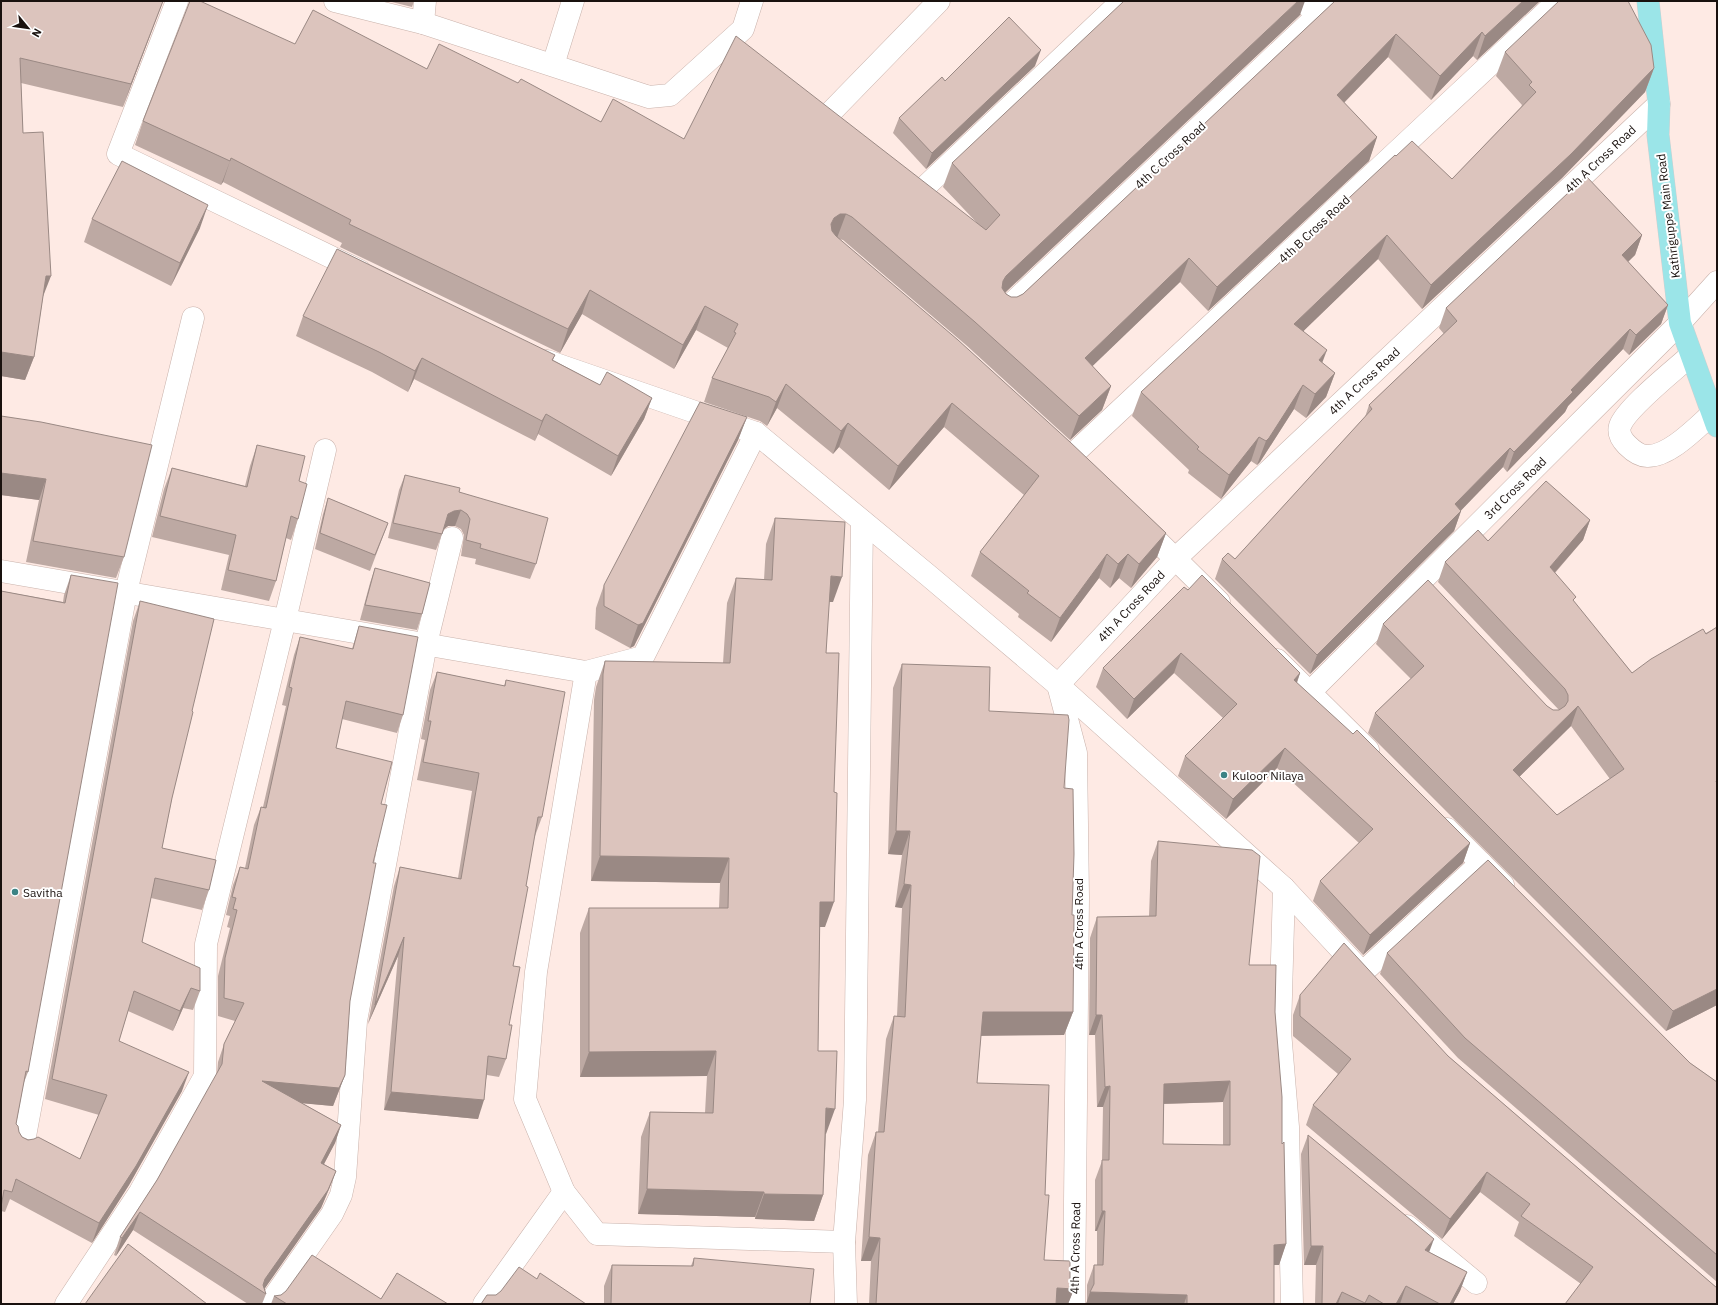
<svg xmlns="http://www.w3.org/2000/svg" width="1718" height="1305" font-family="'IBM Plex Sans',sans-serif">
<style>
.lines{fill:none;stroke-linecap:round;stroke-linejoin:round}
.minor-casing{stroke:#c9b2ab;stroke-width:23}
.major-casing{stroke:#d1cfcf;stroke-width:23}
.minor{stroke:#fff;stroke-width:22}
.major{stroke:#9be5e8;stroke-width:22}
.wall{fill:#bda9a3;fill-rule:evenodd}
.shaded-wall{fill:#9a8984}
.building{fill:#dcc4bd;stroke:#9a8984;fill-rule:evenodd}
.poi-dot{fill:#3b8385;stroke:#fff;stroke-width:1.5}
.labels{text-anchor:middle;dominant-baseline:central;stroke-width:4;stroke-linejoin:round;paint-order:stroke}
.street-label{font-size:12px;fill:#19110e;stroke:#fff}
.poi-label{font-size:12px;fill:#19110e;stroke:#fff;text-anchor:start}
</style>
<rect width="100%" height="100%" fill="#feeae4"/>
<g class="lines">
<defs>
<g id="minor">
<polyline points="177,1 118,154 360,271"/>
<polyline points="335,1 423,23 649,97 670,95 743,29 752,1"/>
<polyline points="1303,1 1318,16"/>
<polyline points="423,23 425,1"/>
<polyline points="553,65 573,1"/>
<polyline points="831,112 939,1"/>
<polyline points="927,185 1122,1"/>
<polyline points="1006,309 1333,1"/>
<path d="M1691 355C1676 369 1626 408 1620 426 1618 433 1622 440 1627 445 1632 450 1639 456 1647 456 1669 457 1697 427 1713 413"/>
<polyline points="547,361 756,433 929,576 1058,685 1284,888 1360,970"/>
<polyline points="1070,457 1558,1"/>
<polyline points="1141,525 1219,602"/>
<polyline points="1,571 586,672 643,657 756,433"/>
<polyline points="1277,660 1368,750"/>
<polyline points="586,672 536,972 525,1099 564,1192 597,1234 844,1242"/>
<polyline points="1310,692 1680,323 1717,282"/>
<polyline points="1447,829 1503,885"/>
<polyline points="1284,888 1280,1031 1288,1127 1292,1304"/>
<polyline points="1362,973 1481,863"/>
<polyline points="23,1147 126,592 193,318"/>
<polyline points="1407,1226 1476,1283"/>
<polyline points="66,1304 140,1192 205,1076 206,944 285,620 325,450"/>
<polyline points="269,1304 332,1214 341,1195 345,1177 356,1021 426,644 452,538"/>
<polyline points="484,1304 564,1192"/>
<polyline points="846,1304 844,1242 855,1100 862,521"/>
<polyline points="1074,1304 1078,897 1076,753 1058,685 1176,558 1659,104"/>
</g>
<polyline id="major" points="1648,1 1659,104 1658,135 1680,323 1717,426"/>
</defs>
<use href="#minor" class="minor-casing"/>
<use href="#major" class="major-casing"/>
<use href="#minor" class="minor"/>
<use href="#major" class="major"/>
</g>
<g class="wall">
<polygon points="1,1 163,1 123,107 21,83 23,133 43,297 34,357 25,380 1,376"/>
<polygon points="388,1 414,1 412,7"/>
<polygon points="1335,1 1540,1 1477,60 1473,56 1431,100 1388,57 1344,103 1377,137 1369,161 1208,311 1180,282 1092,366 1111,386 1102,410 1070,440 966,345 843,240 839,239 1166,533 1157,557 1131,588 1119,578 1110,588 1099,578 1051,642 1018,617 1019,614 971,576 980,552 1024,495 944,427 889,490 839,447 833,454 777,408 767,426 760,421 704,402 712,378 728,348 696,330 674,369 582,314 560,353 340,247 342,243 223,182 221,185 135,145 143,121 295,44 427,69 518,83 601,122 684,139 979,225 943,187 952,163 1300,15 1005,293 1006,294 1011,297 1017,297 1023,294"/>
<polygon points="1505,52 1654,68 1645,92 1562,178 1422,309 1378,259 1303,331 1322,363 1335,373 1326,397 1306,418 1294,409 1260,462 1257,465 1251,461 1221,499 1188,473 1189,470 1132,416 1141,392 1396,156 1452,179 1521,107 1522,105 1496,76"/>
<polygon points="1035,66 926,169 893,133 899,118"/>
<polygon points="92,219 200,228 171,286 84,242"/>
<polygon points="1642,235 1635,255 1628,262 1668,305 1661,324 1629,355 1623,349 1568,406 1565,412 1507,472 1503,467 1461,510 1461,511 1454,531 1310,674 1215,579 1222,559 1235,559 1365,417 1369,405 1444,334 1439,328 1446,308"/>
<polygon points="303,316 555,355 553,360 600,385 652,398 644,419 611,476 538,434 535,441 414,379 408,392 372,372 296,336"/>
<polygon points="1,416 124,557 116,578 26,562 39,500 1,495"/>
<polygon points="747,417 738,440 634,646 630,648 595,629 596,608 604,585"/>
<polygon points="257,445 299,481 298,519 291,540 286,538 276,581 269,601 221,590 229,555 152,537 164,489 172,468 245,486 250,466"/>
<polygon points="405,475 459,492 536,564 530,579 475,564 476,559 461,556 464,535 461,529 455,526 448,526 444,529 436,550 388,538 399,490"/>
<polygon points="328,498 388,523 370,571 315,549 323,514"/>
<polygon points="775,518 833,602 829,602 826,653 825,927 820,927 818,1051 826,1134 823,1195 814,1221 755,1219 755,1217 638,1214 641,1137 650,1112 705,1113 707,1076 580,1077 580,933 589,908 719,908 720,883 591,881 594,700 596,687 605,661 723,663 727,603 736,578 764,580 766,544"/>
<path d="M1590 520 1583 540 1555 573 1574 602 1632 673 1717 627V1005L1666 1031 1368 733 1375 713 1411 679 1376 644 1383 624 1553 710H1559L1438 582 1445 562 1488 541ZM1571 726 1610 779 1557 815 1519 777Z"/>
<polygon points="375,568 422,614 417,630 360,620 370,583"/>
<polygon points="71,575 28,1072 23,1085 16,1124 19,1132 22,1137 80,1159 99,1115 45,1099 133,621 140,601 192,711 172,798 162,848 209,890 202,910 151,898 142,942 200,991 193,1010 183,1008 173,1031 128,1011 119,1041 182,1091 129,1185 92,1243 10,1199 5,1212 1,1211 1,591 63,602 64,595"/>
<polygon points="1184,587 1300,673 1297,683 1470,843 1463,863 1363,955 1313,901 1320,881 1359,843 1277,768 1226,819 1178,776 1185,756 1223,718 1174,673 1127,719 1096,687 1103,668"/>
<polygon points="359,626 403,715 397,733 342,719 336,748 381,804 373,863 350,1001 345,1075 333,1106 302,1103 341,1125 335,1143 324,1164 336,1171 329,1189 321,1208 264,1289 266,1294 262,1304 248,1304 133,1230 116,1256 114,1255 120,1237 157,1180 217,1075 218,1062 224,1044 235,1021 218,1016 218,976 230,928 227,927 230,916 226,915 233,885 240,867 245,868 254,825 261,807 263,807 286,706 282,705 294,655 300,637 352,649"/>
<polygon points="902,664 989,711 1064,788 1072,915 1073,1012 1064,1035 981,1035 977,1083 1045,1195 1044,1260 1070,1280 1074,1289 1068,1304 869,1304 871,1261 861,1261 868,1155 876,1132 878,1132 886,1039 894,1016 897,1016 902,908 895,907 902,855 888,854 893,688"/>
<polygon points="437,672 504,686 506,680 542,817 535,836 534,836 513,966 506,1059 499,1077 487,1075 478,1119 384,1110 398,956 368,1024 394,886 400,867 458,878 472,791 417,780 425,740 421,739 430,690"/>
<path d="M1158 841 1249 965 1275 1012 1282 1144 1286 1244 1279 1265H1274V1304H1086L1087 1302V1285L1094 1265H1097V1231H1095V1180L1102 1161 1103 1107H1097L1095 1035H1089L1090 938 1097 917 1149 916 1151 861ZM1223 1102V1145L1163 1144 1164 1104Z"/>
<polygon points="1387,953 1690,1063 1717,1082 1717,1282 1458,1058 1380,974"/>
<polygon points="1300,995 1448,1056 1716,1287 1581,1284 1514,1236 1519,1222 1480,1192 1442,1239 1306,1125 1313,1105 1338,1074 1293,1036 1293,1015"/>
<polygon points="1308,1135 1429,1252 1467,1272 1460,1291 1453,1304 1315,1304 1316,1265 1304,1265 1301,1154"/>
<polygon points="694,1258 810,1304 604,1304 604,1286 612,1265 691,1266"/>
<polygon points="274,1296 381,1299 448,1304 271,1304"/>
</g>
<g class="shaded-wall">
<polygon points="163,1 123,107 131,84"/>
<polygon points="1298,1 1305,1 1300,15 997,300 1003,281 1006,276"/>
<polygon points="1523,1 1540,1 1477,60 1485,36"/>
<polygon points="1482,32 1473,56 1431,100 1440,76"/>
<polygon points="1396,34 1388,57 1328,119 1337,95"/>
<polygon points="1041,50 1035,66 926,169 932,153"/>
<polygon points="1654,68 1645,92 1562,178 1422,309 1431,285"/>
<polygon points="1377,137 1369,161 1208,311 1217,287"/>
<polygon points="231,158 223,182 221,185 230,161"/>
<polygon points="208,205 200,228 171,286 180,263"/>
<polygon points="840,214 846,214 837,238 823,248 831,224 834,218"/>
<polygon points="1387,235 1378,259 1286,348 1294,324"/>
<polygon points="1642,235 1635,255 1615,274 1622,255"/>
<polygon points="1189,258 1180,282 1076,382 1085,358"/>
<polygon points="46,276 51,276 42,299"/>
<polygon points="590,290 582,314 560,353 568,329"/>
<polygon points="1668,305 1661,324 1629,355 1636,335"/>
<polygon points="705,306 696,330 674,369 683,345"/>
<polygon points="1630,329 1623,349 1568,406 1565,412 1507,472 1514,452 1571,390"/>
<polygon points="1327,350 1318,374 1319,360"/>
<polygon points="1,352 34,357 25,380 1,376"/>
<polygon points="422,358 414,379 408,392 415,371"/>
<polygon points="1335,373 1326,397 1306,418 1315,394"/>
<polygon points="786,384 777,408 767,426 776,402"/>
<polygon points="1303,385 1294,409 1260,462 1257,465 1266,441"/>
<polygon points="1111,386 1102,410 1070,440 1079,416"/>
<polygon points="652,398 644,419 611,476 618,456"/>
<polygon points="952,403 944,427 889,490 898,466"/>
<polygon points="546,414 538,434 535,441 542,421"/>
<polygon points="747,417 738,440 634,646 630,648 638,625"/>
<polygon points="848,423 839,447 833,454 841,431"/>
<polygon points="1259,437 1251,461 1221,499 1229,475"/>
<polygon points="1510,448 1503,467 1448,524 1455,504"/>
<polygon points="1,473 46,479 39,500 1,495"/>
<polygon points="461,510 455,526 448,526 443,530 448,514 454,511"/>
<polygon points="1461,511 1454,531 1310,674 1317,655"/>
<polygon points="1590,520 1583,540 1542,587 1550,567"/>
<polygon points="1166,533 1157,557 1131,588 1139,564"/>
<polygon points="1107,554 1099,578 1051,642 1060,618"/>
<polygon points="1128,554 1119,578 1110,588 1118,564"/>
<polygon points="831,576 842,577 833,602 822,602"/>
<polygon points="1181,653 1174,673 1127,719 1134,699"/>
<polygon points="1300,673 1293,693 1294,680"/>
<polygon points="1578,706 1571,726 1506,790 1513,770"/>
<polygon points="1285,748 1277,768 1226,819 1233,799"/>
<polygon points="896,831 910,831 902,855 888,854"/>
<polygon points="1470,843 1463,863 1363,955 1370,935"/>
<polygon points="600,856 729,858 720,883 591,881"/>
<polygon points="904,884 911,885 902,908 895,907"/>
<polygon points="820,902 834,902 825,927 811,927"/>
<polygon points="404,937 398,956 368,1024 375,1005"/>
<polygon points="191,988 183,1008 173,1031 180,1011"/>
<polygon points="1717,989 1717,1005 1666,1031 1673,1011"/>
<polygon points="983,1012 1073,1012 1064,1035 975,1036"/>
<polygon points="1096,1015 1102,1015 1095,1035 1089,1035"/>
<polygon points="716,1051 707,1076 580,1077 589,1052"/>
<polygon points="189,1072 182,1091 129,1185 92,1243 99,1223"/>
<polygon points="345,1075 333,1106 255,1099 262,1081"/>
<polygon points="1230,1081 1223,1102 1157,1104 1164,1084"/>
<polygon points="1110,1086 1103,1107 1097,1107 1105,1087"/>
<polygon points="391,1092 484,1100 478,1119 384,1110"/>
<polygon points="826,1108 835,1109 826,1134 817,1133"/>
<polygon points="341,1125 335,1143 315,1181 321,1163"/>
<polygon points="336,1171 329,1189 321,1208 263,1291 261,1290 265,1279"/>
<polygon points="1487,1172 1480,1192 1442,1239 1450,1219"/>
<polygon points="647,1189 764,1192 755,1217 638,1214"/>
<polygon points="764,1194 823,1195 814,1221 755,1219"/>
<polygon points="1102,1211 1105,1211 1097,1231 1095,1231"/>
<polygon points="140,1212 133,1230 116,1256 122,1238"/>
<polygon points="869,1237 880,1238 871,1261 861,1261"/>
<polygon points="1434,1239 1427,1258 1425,1250"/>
<polygon points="1286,1244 1279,1265 1267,1265 1274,1245"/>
<polygon points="1311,1246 1323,1246 1316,1265 1304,1265"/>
<polygon points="1467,1272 1460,1291 1453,1304 1450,1304"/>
<polygon points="1406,1286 1400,1304 1396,1304"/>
<polygon points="1057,1288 1074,1289 1068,1304 1051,1304"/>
<polygon points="1090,1292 1187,1295 1184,1304 1086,1304"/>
<polygon points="1342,1292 1338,1304 1336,1304"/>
</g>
<g class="building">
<polygon points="1,1 163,1 131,84 20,58 23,133 43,132 51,276 46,276 34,357 1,352"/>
<polygon points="190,1 200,1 295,44 313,10 427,69 439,44 518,83 521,79 601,122 613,99 684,139 736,36 986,230 1000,215 952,163 1124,1 1298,1 1006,276 1003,281 1002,288 1006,294 1011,297 1017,297 1023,294 1335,1 1523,1 1485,36 1482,32 1440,76 1396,34 1337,95 1377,137 1217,287 1189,258 1085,358 1111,386 1079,416 975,322 852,217 846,214 840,214 834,218 831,224 832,231 836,236 958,340 1070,442 1166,533 1139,564 1128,554 1118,564 1107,554 1060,618 1027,593 1029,591 980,552 1039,476 952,403 898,466 848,423 841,431 786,384 776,402 769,397 712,378 736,333 734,332 738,324 705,306 683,345 590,290 568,329 349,224 351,220 231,158 230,161 143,121"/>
<polygon points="1559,1 1628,1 1651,45 1654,68 1571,154 1431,285 1387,235 1294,324 1327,350 1319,360 1335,373 1315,394 1303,385 1269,438 1266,441 1259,437 1229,475 1197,449 1199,447 1141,392 1395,155 1396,156 1412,141 1452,179 1536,92 1529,85 1532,82 1505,52"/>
<polygon points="1009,17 1041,50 932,153 899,118 942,77 945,81"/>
<polygon points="122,161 208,205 180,263 92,219"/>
<polygon points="1586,176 1642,235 1622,255 1668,305 1636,335 1630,329 1571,390 1573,392 1514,452 1510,448 1455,504 1461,511 1317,655 1222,559 1228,553 1235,559 1372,409 1369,405 1457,321 1446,308"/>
<polygon points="337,249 555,355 552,360 600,385 607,372 652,398 618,456 546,414 542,421 422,358 415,371 379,352 303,316"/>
<polygon points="700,402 747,417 643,623 638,625 604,606 604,585"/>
<polygon points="1,416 41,422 152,445 124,557 33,541 46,479 1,473"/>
<polygon points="257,445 305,456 299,481 307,484 298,519 291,516 276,581 228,570 236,535 160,516 172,468 247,487"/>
<polygon points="405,475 460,488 459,492 548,518 536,564 480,548 481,544 466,540 470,519 467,514 461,510 454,511 448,514 442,534 393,523"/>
<path d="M1546 481 1590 520 1550 567 1576 597 1573 600 1632 673 1651 659 1703 629 1706 634 1717 627V780L1716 781 1717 784V989L1673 1011 1375 713 1424 666 1383 624 1428 580 1547 706 1553 710H1559L1565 706 1568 701V695L1565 689 1445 562 1478 530 1488 541ZM1578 706 1624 769 1557 815 1513 770Z"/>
<polygon points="328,498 388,523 375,555 320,533"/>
<polygon points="775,518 845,522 842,577 831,576 826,653 839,653 834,792 837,793 834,902 820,902 818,1051 837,1051 835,1109 826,1108 823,1195 764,1194 764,1192 647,1189 650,1112 713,1113 716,1051 589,1052 589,908 728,908 729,858 600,856 603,674 605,661 730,663 736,578 772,580"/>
<polygon points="375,568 430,583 422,614 365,605"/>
<polygon points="71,575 118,583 28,1072 26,1071 16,1124 18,1126 19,1132 22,1137 28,1140 34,1139 38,1137 80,1159 107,1095 52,1079 140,601 214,619 192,711 193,712 172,798 162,848 216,860 209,890 155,878 142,942 200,968 200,991 191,988 180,1011 134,991 119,1041 189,1072 136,1166 99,1223 16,1179 12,1192 4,1190 1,1207 1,591 65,603"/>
<polygon points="1202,575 1300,673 1294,680 1353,734 1357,730 1470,843 1370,935 1320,881 1373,829 1285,748 1233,799 1185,756 1237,704 1181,653 1134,699 1103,668 1184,587 1188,590"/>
<polygon points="359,626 418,637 403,715 346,701 336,748 392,762 381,804 387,805 373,863 376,863 350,1001 345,1075 339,1088 262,1081 341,1125 321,1163 336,1171 328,1190 265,1279 263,1285 266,1294 140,1212 122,1238 120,1237 157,1180 222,1064 224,1044 244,1003 224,998 225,958 237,910 233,909 236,898 232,897 240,867 248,869 261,807 266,808 292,688 289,687 300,637 353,649"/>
<polygon points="902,664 990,667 989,711 1068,715 1069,720 1064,788 1073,789 1074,854 1072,915 1074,915 1073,1012 983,1012 977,1083 1049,1085 1045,1195 1049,1195 1044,1260 1070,1261 1070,1280 1074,1289 1057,1288 1056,1304 876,1304 880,1238 869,1237 876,1132 884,1132 894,1016 905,1017 911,885 904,884 910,831 896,831"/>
<polygon points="437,672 505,686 506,680 565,692 542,817 538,817 526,886 528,887 513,966 520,967 509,1025 512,1025 506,1059 488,1056 484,1100 391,1092 404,937 375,1005 400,867 461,879 479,773 423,762 431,721 428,721"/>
<path d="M1158 841 1252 850 1260 856 1249 965H1276L1275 1012 1282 1097V1144L1284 1142 1286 1244 1274 1245V1304H1187V1295L1090 1292 1094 1284V1265H1103L1105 1211H1102V1160H1109L1110 1086 1105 1087 1102 1015H1096L1097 917 1156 916ZM1230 1081V1145L1163 1144 1164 1084Z"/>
<polygon points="1488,860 1690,1063 1717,1082 1717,1255 1465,1038 1387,953"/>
<polygon points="1344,943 1448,1056 1717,1288 1717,1304 1565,1304 1593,1267 1521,1216 1530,1204 1487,1172 1450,1219 1313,1105 1351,1059 1300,1016 1300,995"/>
<polygon points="1308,1135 1434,1239 1425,1250 1467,1272 1450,1304 1440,1304 1406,1286 1396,1304 1384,1304 1369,1295 1365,1303 1342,1292 1336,1304 1322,1304 1323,1246 1311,1246"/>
<polygon points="128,1244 207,1304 85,1304"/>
<polygon points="312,1255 381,1299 397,1273 448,1304 287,1304 274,1296 281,1295 286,1291"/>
<polygon points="694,1258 814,1269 810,1304 611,1304 612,1265 693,1266"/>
<polygon points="519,1267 537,1279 540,1273 586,1304 481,1304 487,1295 496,1295 501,1291"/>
</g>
<g class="poi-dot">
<circle cx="1224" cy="775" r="4"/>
<circle cx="15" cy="892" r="4"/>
</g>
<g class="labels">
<g class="street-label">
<text transform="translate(1170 155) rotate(-43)">4th C Cross Road</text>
<text transform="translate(1600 159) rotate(-43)">4th A Cross Road</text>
<text transform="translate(1668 216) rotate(-97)">Kathriguppe Main Road</text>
<text transform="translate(1314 229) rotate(-43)">4th B Cross Road</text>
<text transform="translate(1364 381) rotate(-43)">4th A Cross Road</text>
<text transform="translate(1515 488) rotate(-45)">3rd Cross Road</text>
<text transform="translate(1131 606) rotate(-47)">4th A Cross Road</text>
<text transform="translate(1078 924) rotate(-90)">4th A Cross Road</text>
<text transform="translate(1075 1248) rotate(-89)">4th A Cross Road</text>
</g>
<g class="poi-label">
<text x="1232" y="775">Kuloor Nilaya</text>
<text x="23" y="892">Savitha</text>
</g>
</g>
<rect width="1718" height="1305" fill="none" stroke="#19110e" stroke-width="4"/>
<g transform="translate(28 28) rotate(119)" stroke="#ffffff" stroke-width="3" paint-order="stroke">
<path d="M0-3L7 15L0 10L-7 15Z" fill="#19110e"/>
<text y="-6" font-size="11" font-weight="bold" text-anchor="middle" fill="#19110e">N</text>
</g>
</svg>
